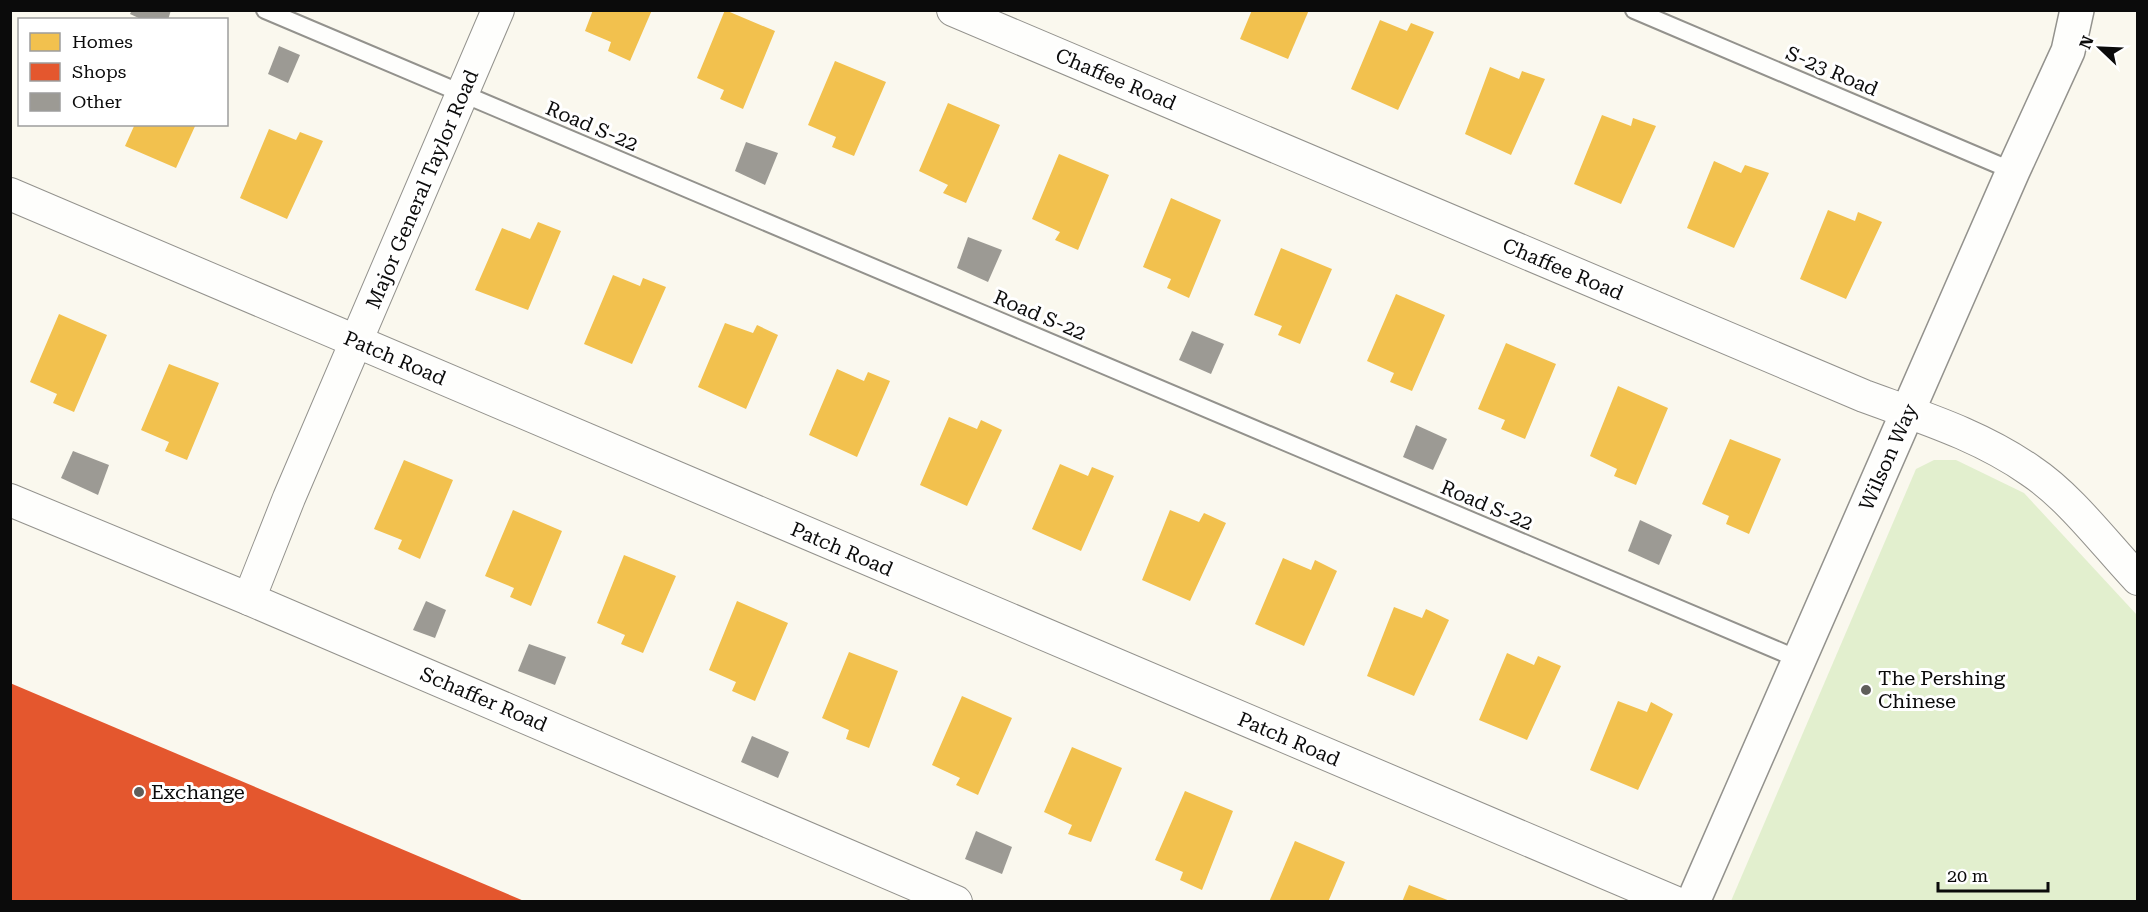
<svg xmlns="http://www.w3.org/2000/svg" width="2148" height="912" font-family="'Roboto Serif',serif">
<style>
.green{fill:#e2efce}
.homes{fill:#f2c14e}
.shops{fill:#e4572e}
.building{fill:#9c9a94}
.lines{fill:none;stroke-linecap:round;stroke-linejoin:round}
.service-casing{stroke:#93928d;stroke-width:20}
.minor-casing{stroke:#93928d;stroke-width:34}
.tertiary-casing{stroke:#93928d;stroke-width:36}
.service{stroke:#fefefc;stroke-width:16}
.minor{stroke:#fefefc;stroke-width:32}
.tertiary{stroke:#fefefc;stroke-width:33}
.poi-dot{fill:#5f5e5a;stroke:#fff;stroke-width:2}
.labels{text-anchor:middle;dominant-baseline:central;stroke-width:6;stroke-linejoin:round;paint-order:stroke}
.street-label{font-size:20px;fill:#0b0b0b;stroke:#fff}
.poi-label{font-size:20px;fill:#0b0b0b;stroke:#fff;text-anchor:start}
</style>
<rect width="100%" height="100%" fill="#faf8ee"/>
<polygon class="green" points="1934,460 1956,460 2024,493 2137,615 2137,901 1731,901 1916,469"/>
<g class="homes">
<polygon points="593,10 652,10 630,61 608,51 611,42 585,31"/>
<polygon points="725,10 775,31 743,109 720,99 724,90 697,78"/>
<polygon points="1252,10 1309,10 1288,59 1240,39"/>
<polygon points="1380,20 1407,31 1411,23 1434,32 1398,110 1351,89"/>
<polygon points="835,61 886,82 854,156 832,147 836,137 808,125"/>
<polygon points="1490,67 1519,79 1522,71 1545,79 1511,155 1465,134"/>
<polygon points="948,103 1000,125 966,203 943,193 948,185 919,171"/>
<polygon points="1602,115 1631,126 1633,118 1656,126 1621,204 1574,184"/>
<polygon points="135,124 196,124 176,168 125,146"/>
<polygon points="269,129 296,140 300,132 323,141 287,219 240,198"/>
<polygon points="1059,154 1109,175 1078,250 1055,240 1060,232 1032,219"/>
<polygon points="1714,161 1741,173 1745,165 1769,173 1734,248 1687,228"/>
<polygon points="1171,198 1221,220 1189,298 1167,288 1171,279 1143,267"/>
<polygon points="1828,210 1855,221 1858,212 1882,222 1846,299 1800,279"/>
<polygon points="538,222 561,231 528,310 475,290 502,228 530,239"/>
<polygon points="1281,248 1332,269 1300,344 1278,335 1282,326 1254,315"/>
<polygon points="613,275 640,286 643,278 666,287 632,364 584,344"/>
<polygon points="1396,294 1445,315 1412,391 1390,382 1394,373 1367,361"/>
<polygon points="59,314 107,335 74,412 53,403 57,394 30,382"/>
<polygon points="725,323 753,333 757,325 778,335 746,409 698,387"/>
<polygon points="1506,343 1556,364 1525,439 1501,429 1505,420 1478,409"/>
<polygon points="169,364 219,383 187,460 165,451 169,442 141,430"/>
<polygon points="837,369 864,381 868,372 890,381 857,457 809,435"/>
<polygon points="1618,386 1668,408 1636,485 1614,476 1617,469 1590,456"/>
<polygon points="949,417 977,429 981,420 1002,430 967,506 920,485"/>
<polygon points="1730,439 1781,459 1749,534 1726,524 1729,516 1702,504"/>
<polygon points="404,460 453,480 420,559 398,549 402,540 374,529"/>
<polygon points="1060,464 1088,476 1092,467 1114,476 1081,551 1032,529"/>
<polygon points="513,510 562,531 531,606 510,597 514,588 485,576"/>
<polygon points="1170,510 1199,522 1204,513 1226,523 1190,601 1142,580"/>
<polygon points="624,555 676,576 643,653 621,644 625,635 597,623"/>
<polygon points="1283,558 1311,570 1315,560 1337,571 1304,646 1255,624"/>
<polygon points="737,601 788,623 755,701 732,691 736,682 709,670"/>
<polygon points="1394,607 1422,618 1426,609 1449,620 1414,696 1367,676"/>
<polygon points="849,652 898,671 869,748 846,739 849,730 822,718"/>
<polygon points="1507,653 1534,665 1538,656 1561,666 1527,740 1479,720"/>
<polygon points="962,696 1012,718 978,795 956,785 960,778 932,765"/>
<polygon points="1618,701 1647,712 1651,702 1673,714 1638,790 1590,770"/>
<polygon points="1072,747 1122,768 1091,842 1068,834 1072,825 1044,812"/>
<polygon points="1185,791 1233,811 1202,890 1180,880 1183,872 1155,860"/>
<polygon points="1295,841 1345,862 1328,902 1269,902"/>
<polygon points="1409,885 1450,901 1450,902 1402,902"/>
</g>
<polygon class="shops" points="10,683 524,901 524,902 10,902"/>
<g class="building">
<polygon points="132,10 171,10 168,20 143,20 130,14"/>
<polygon points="279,46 300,55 288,83 268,74"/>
<polygon points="746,142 778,153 765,185 735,171"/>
<polygon points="968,237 1002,250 988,282 957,268"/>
<polygon points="1192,331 1224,344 1211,374 1179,360"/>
<polygon points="1416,425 1447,439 1433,470 1403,457"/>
<polygon points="73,451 109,465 98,495 61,478"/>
<polygon points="1640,520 1672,535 1659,565 1628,551"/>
<polygon points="426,601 446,610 435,638 413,630"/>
<polygon points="529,644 566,657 555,685 518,671"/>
<polygon points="752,736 789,752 778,778 741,762"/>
<polygon points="976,831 1012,847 1002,874 965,859"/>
</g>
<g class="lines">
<defs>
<g id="service">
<polyline points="265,10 1798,659"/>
<polyline points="1634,10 2013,171"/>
</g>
<g id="minor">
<path d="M953 10 1864 396C1921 417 1980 435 2031 471 2070 497 2105 544 2138 579"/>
<polyline points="10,194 1674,902"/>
<polyline points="10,500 249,599 956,902"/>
<polyline points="249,599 289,498 498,10"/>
</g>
<polyline id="tertiary" points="1693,902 2013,171 2068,51 2077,10"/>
</defs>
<use href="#service" class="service-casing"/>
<use href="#minor" class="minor-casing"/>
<use href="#tertiary" class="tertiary-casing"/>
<use href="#service" class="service"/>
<use href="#minor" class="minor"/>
<use href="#tertiary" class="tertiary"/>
</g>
<g class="poi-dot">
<circle cx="1866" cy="690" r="6"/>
<circle cx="139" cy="792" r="6"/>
</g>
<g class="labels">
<g class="street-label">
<text transform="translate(1832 71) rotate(23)">S-23 Road</text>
<text transform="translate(1116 79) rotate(23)">Chaffee Road</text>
<text transform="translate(592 126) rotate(23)">Road S-22</text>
<text transform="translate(422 189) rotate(-67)">Major General Taylor Road</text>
<text transform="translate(1563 269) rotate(23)">Chaffee Road</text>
<text transform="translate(1040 315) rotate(23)">Road S-22</text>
<text transform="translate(395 358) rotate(23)">Patch Road</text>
<text transform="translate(1888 457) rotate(-66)">Wilson Way</text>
<text transform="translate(1487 505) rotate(23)">Road S-22</text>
<text transform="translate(842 549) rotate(23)">Patch Road</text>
<text transform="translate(484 699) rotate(23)">Schaffer Road</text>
<text transform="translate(1289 739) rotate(23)">Patch Road</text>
</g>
<g class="poi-label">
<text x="1878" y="678">The Pershing<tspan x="1878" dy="23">Chinese</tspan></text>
<text x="151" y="792">Exchange</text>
</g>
</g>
<rect width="2148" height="912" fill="none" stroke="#0b0b0b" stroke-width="24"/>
<rect x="18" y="18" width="210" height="108" fill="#ffffff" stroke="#9d9d9d" stroke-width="1.5"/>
<rect x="30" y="33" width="30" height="18" fill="#f2c14e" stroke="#9d9d9d" stroke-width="1.5"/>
<text x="72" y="48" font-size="18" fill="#0b0b0b">Homes</text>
<rect x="30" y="63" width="30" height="18" fill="#e4572e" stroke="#9d9d9d" stroke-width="1.5"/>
<text x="72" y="78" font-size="18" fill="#0b0b0b">Shops</text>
<rect x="30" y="93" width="30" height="18" fill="#9c9a94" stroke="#9d9d9d" stroke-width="1.5"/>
<text x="72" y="108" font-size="18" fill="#0b0b0b">Other</text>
<g transform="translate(2100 48) rotate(293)" stroke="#ffffff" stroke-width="4.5" paint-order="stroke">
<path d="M0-4.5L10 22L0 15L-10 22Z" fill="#0b0b0b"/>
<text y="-9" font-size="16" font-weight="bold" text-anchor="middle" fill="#0b0b0b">N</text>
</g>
<path d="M1938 882v9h110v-9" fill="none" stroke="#0b0b0b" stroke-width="3"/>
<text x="1947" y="882" font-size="18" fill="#0b0b0b" stroke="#ffffff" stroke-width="4.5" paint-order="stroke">20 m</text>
</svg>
